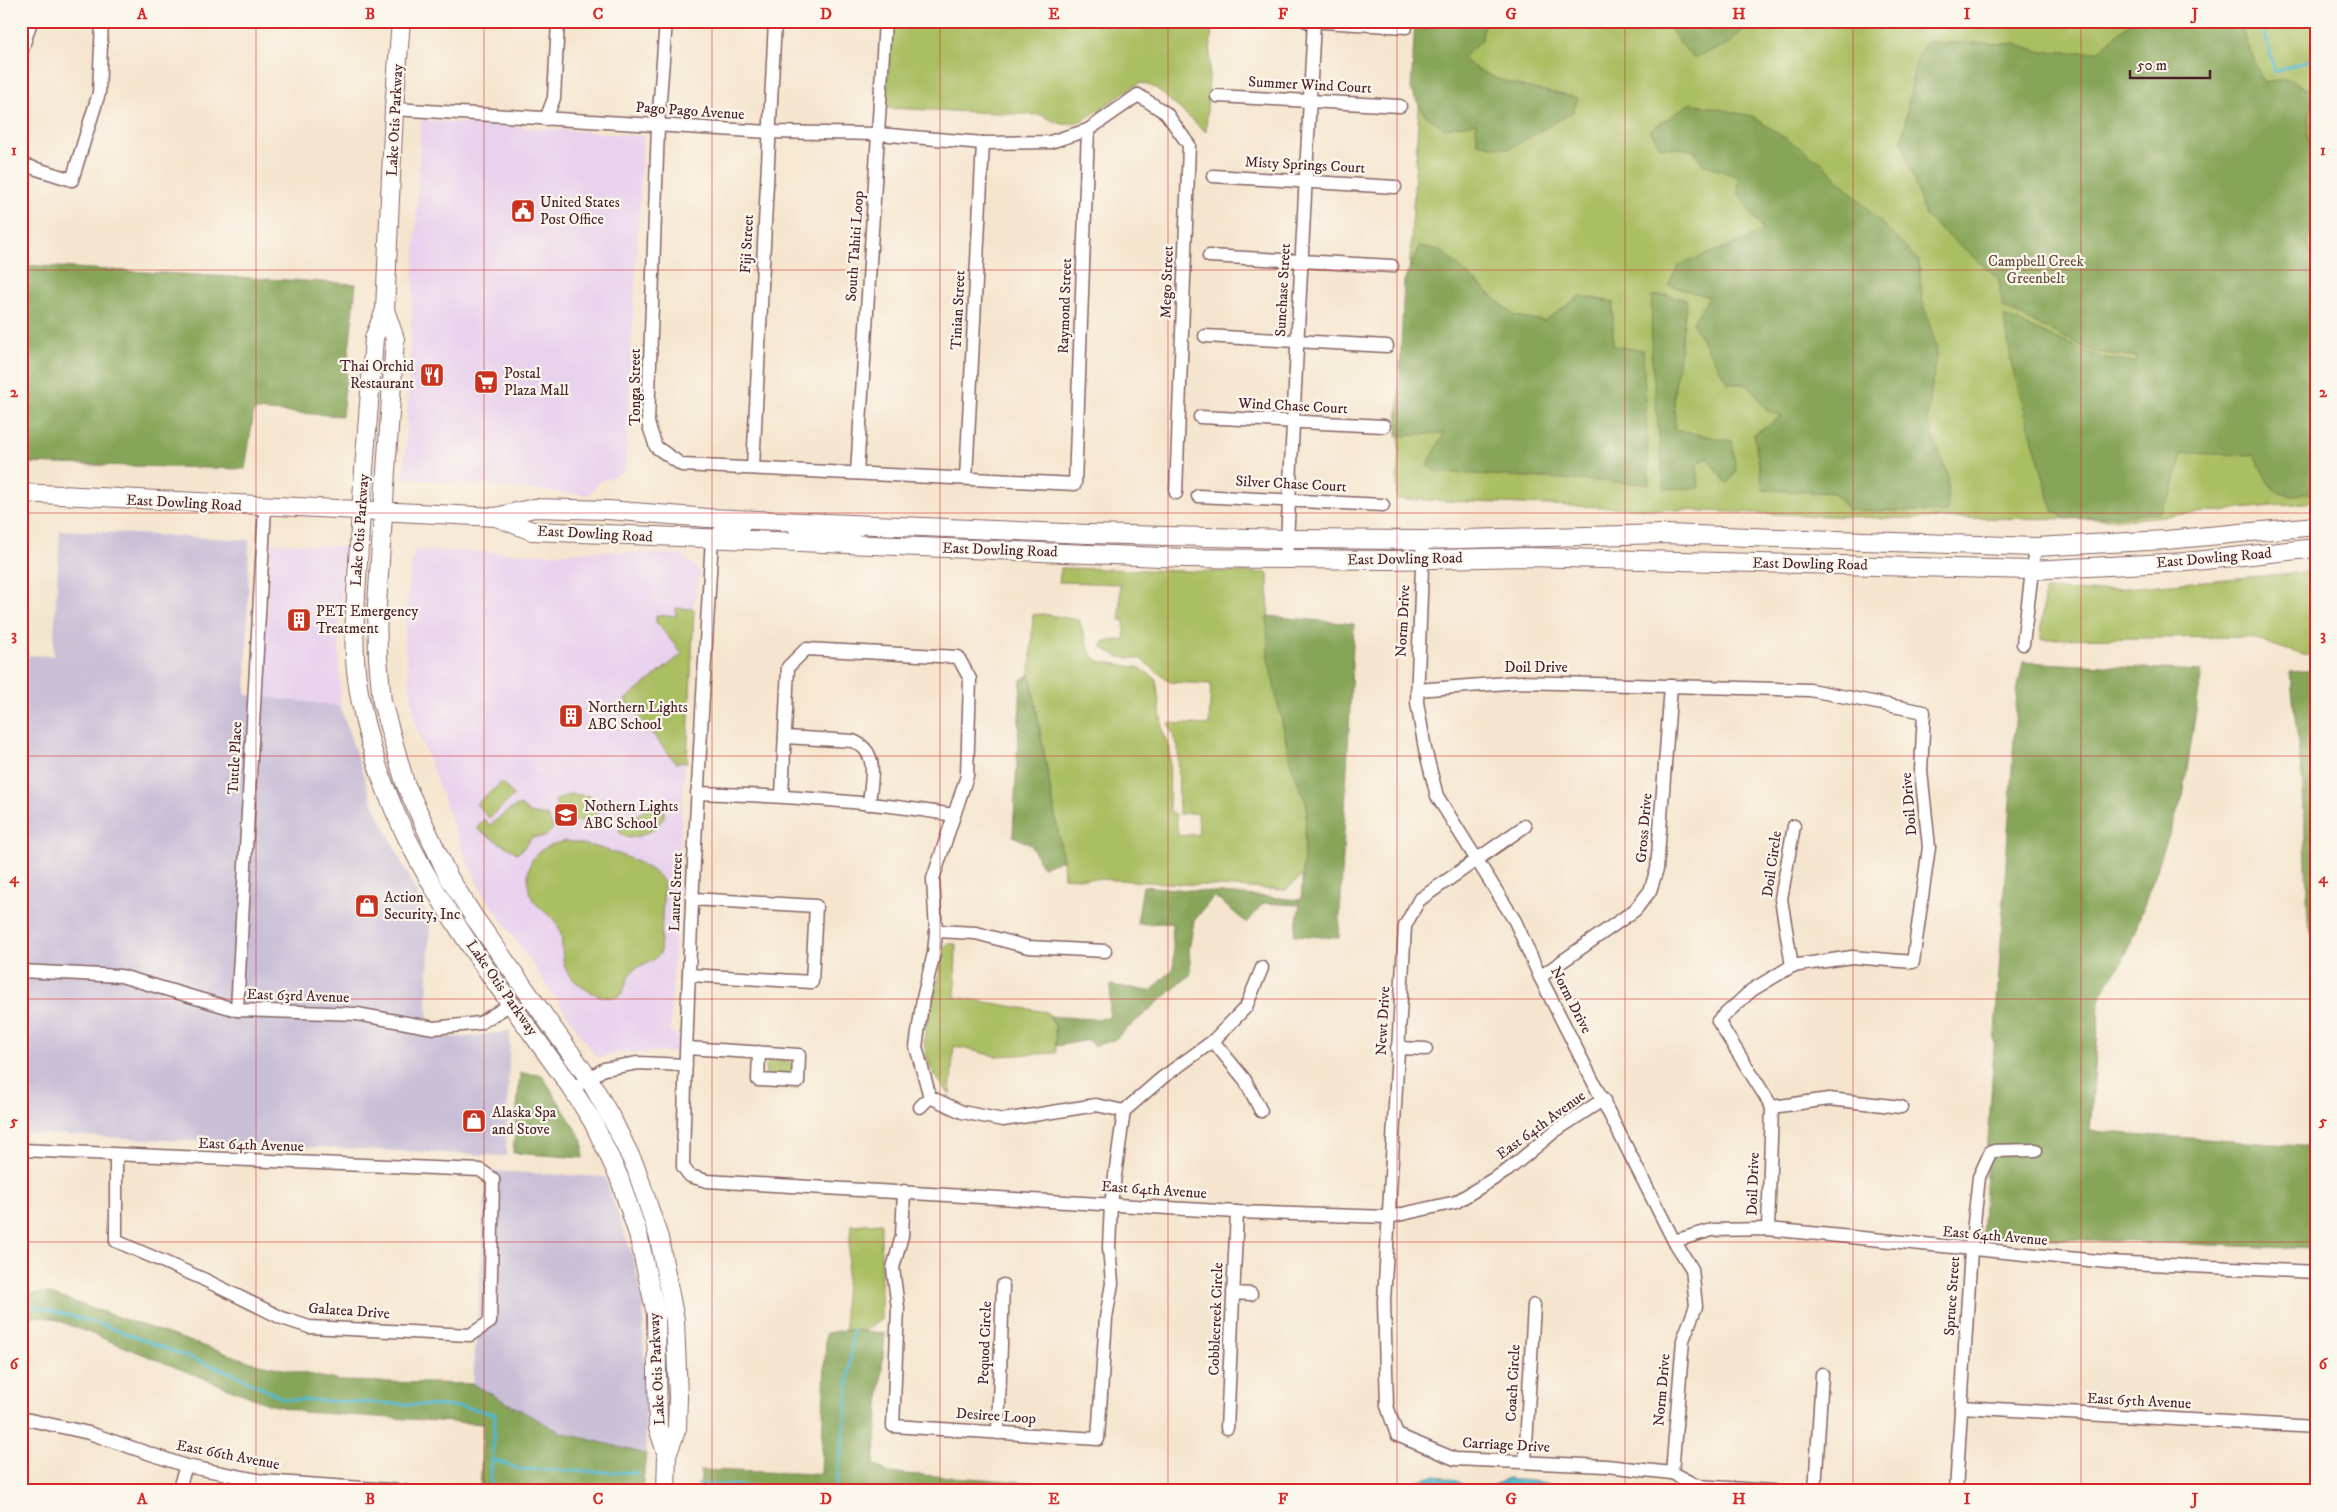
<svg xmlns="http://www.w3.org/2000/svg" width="2337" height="1512" font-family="'IM FELL DW Pica',serif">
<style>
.built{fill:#e9d2ed}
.industrial{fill:#c9bfd7}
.green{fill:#aabe62;stroke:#7a6e46}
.forest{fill:#87a558;stroke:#686242}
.water{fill:#4eb7cc;stroke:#4c6b7c}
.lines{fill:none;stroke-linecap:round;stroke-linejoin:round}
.stream{stroke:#4eb7cc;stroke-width:3}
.minor-casing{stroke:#866464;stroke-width:15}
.secondary-casing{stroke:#866464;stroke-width:20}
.minor{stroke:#fff;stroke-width:12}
.secondary{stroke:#fff;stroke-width:18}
.grid{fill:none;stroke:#d62828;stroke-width:1;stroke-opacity:0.55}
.labels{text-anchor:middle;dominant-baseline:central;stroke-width:4.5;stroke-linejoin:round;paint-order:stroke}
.street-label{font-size:15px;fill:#4a1f2b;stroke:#fbf7ec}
.poi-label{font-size:15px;fill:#4a1f2b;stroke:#fbf7ec;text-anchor:start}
.park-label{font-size:15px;fill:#674f3c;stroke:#fbf7ec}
.neatline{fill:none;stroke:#d62828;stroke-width:2}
.grid-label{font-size:16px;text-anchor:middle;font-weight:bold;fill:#d62828}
</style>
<rect width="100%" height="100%" fill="#fbf7ec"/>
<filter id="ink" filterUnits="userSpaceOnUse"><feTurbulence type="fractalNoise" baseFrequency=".02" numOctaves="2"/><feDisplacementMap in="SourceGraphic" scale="10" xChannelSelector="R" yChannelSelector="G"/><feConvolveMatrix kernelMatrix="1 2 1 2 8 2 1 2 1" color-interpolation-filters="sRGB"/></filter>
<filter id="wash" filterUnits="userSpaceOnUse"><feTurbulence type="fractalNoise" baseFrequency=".0096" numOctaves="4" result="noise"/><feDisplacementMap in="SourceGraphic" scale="20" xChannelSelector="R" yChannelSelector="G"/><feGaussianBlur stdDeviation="1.12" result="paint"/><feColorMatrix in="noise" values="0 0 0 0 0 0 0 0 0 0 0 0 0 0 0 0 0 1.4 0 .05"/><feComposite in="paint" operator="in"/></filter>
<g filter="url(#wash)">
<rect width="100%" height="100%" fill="#f5e5ce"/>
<g class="built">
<polygon points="421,120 643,136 625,471 600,482 589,495 404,478"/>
<polygon points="272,542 345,547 339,628 340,706 261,697"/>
<polygon points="414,550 548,554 596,551 683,555 700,571 693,607 670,1030 682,1040 674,1052 617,1053 597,1058 483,893 465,857 415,723 404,641 408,584"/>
</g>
<g class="industrial">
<polygon points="60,530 249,540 246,695 340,706 371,798 430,922 427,1004 431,1037 470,1037 510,1031 506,1156 21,1133 21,655 53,656"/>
<polygon points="487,1171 605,1177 634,1261 643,1305 646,1454 560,1432 473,1384"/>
</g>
<g class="green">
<path d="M892 21H1212L1206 132 1156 88 1141 83C1120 91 1084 128 1063 124 1056 123 1048 118 1041 115L886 108Z"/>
<polygon points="1424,21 2316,21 2316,502 2132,519 1883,518 1396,499"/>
<polygon points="1061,568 1268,573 1269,658 1292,768 1307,804 1303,875 1286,890 1064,877 1063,860 1030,674 1033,615 1043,614 1079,620 1091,655 1099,661 1140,668 1156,679 1163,734 1170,748 1169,811 1176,814 1178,836 1199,834 1198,813 1179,814 1178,746 1168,723 1209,725 1211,684 1170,682 1141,659 1119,657 1101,647 1105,641 1125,640 1124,620 1120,620 1120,584 1059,582"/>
<polygon points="2316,571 2316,656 2303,655 2248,637 2041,639 2044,590 2092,591"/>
<polygon points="676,608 694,609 687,762 676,763 625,700 682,654 656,622 656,615 676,616"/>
<polygon points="502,782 514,796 489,818 476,804"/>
<polygon points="569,794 590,796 603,805 592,822 562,820 555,801"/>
<path d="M648 804 664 806V818C653 831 645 836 628 838L619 832 621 820C634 818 641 815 648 804Z"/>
<polygon points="521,805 529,813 548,816 553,829 545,837 532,837 522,850 517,853 478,830 478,825 484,819 490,825 509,810"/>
<path d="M566 841C595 845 647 859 664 882L660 954C652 964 640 963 632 972 626 978 626 990 620 995 605 1005 572 984 566 970 560 957 564 941 559 928 553 914 538 910 532 898 528 891 528 882 528 875 530 852 546 845 566 841Z"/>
<path d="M947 944H956L955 997 1046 1012 1055 1026 1056 1053 995 1056 954 1046 950 1094C910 1051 926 1030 938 980 941 968 939 954 947 944Z"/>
<polygon points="768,1060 789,1061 792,1065 791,1076 778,1078 765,1073"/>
<polygon points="881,1223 881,1320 864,1331 846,1330 844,1307 851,1225"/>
</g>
<g class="forest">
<path d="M1415 21H1484L1482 40 1462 58C1492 85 1539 89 1578 98L1573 112 1509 149 1477 143 1476 123 1444 128 1425 115 1411 91Z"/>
<polygon points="1654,21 1752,21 1729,44 1693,58 1665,24"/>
<path d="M2132 21H2235L2243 32 2263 82 2288 79 2313 92 2307 136 2316 156V226L2307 240 2316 276V492C2270 501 2274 491 2254 455L2182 453 2171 495 2159 513 2066 519 2053 511 2012 366 2004 316 2099 357 2135 362 2137 357 2094 352 2003 307 1998 278 1925 216 1902 141 1915 66 1925 42 2017 44 2042 52H2097Z"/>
<polygon points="1691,103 1752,116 1821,162 1919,261 1922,299 1937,350 1927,421 1948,476 1947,512 1848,510 1834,493 1763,490 1754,434 1782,416 1766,410 1749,385 1728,383 1692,323 1709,297 1668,285 1679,265 1749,238 1763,230 1738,194 1738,177 1703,164 1694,150 1660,147 1650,130"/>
<polygon points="1419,246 1440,250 1515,316 1544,321 1580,296 1613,302 1613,346 1643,350 1649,484 1437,472 1427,466 1444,433 1397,436 1404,281"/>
<polygon points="21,265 356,284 342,416 254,410 245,469 21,463"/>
<polygon points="1669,295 1687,300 1674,394 1675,430 1732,441 1736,472 1727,484 1707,458 1697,464 1699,488 1664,489 1651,350 1652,296"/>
<polygon points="1267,616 1354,624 1339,938 1294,935 1300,905 1263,903 1247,923 1214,896 1194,921 1189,950 1191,974 1114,1040 1093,1046 1089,1040 1056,1046 1055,1026 1049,1016 1094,1019 1109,1018 1111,985 1151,991 1174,968 1172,923 1137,924 1143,886 1301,900 1307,804 1292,768 1268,658"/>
<polygon points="2023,662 2202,671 2183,796 2127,953 2101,993 2090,1131 2316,1147 2316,1249 1982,1236 2017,692"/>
<polygon points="2316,670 2316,950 2308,921 2303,787 2290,672"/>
<polygon points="1030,674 1063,860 1042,867 1031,845 1013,836 1021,680"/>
<polygon points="520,1073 542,1075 583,1141 583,1158 513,1153"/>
<polygon points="47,1293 254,1363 341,1381 473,1384 560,1432 646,1454 642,1491 480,1491 483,1424 303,1412 268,1404 52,1318 21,1316 21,1294"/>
<polygon points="846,1330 885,1333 874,1464 889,1473 1171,1491 700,1491 701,1470 821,1474 826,1333"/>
</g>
<g class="water">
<path d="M1433 1476C1447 1476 1461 1481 1470 1491H1402L1415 1481Z"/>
<path d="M1508 1479C1524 1481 1539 1480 1554 1485L1558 1491H1477Z"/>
</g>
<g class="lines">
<g class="stream">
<polyline points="2262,21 2275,72 2307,61 2316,55"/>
<polyline points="2316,117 2314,120 2316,125"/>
<polyline points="21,1306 38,1307 103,1325 234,1374 284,1399 466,1407 495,1414 490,1491"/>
<polyline points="492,1459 519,1469 638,1473"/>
<polyline points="698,1484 871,1491"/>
<polyline points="835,1489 845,1423 853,1330"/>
</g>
</g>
</g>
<g filter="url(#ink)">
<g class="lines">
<defs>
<g id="minor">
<polyline points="666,21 658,125 648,423 656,447 682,465 1075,484 1088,130"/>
<polyline points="1306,21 1406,27"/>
<polyline points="21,53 31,21"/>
<polyline points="1217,96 1400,106"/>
<polyline points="394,109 769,132 878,134 983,143 1050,142 1088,130 1138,95 1166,113 1189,145 1176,493"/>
<polyline points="546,119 554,98 558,21"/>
<polyline points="21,164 72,180 99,93 102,21"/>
<polyline points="1213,176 1395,187"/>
<polyline points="1209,256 1392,266"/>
<polyline points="1205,336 1387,346"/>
<polyline points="1200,417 1384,426"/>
<polyline points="753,468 775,21"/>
<polyline points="857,473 885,21"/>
<polyline points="966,478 983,143"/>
<polyline points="1198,496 1383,505"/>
<path d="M743 527 724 528 712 538C700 748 687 957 683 1167L690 1176 707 1181 1237 1212 1389 1217 1456 1202 1508 1170 1555 1131 1604 1099"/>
<polyline points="795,530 848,532 860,529"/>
<polyline points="1423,540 1417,702 1425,749 1437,796 1515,921 1540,977 1674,1241 1692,1269 1696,1306 1683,1340 1672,1473"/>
<polyline points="1286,560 1314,21"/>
<polyline points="2023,644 2035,547"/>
<polyline points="1417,690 1520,682 1810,690 1924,712 1921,771 1929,847 1913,962 1852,957 1792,966 1752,990 1718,1021 1772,1107 1768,1229"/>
<path d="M785 737 853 741C880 752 871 779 869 804"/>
<path d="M697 793C783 796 869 801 954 815"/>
<polyline points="782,796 788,667 806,649 958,657 970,679 967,776 933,879 936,931 934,953 923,998 916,1047 930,1097 962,1112 1003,1120 1096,1105 1124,1111"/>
<polyline points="1525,826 1419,900 1405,926 1384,1301 1387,1406 1397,1435 1455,1459 1606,1466 1672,1473 1697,1486 1773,1491"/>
<polyline points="936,931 976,933 1028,947 1105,951"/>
<polyline points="1792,966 1781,899 1794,826"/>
<polyline points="21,971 121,976 237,1010 357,1014 434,1028 480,1023 511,1004"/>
<polyline points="689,975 812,982 816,906 692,899"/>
<polyline points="1540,977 1635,910 1650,891 1657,869 1671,686"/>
<polyline points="237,1010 265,507"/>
<polyline points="1213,1041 1245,1080 1261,1111"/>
<polyline points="687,1048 799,1055 798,1082 758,1080 759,1052"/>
<polyline points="1397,1048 1426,1049"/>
<polyline points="572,1089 604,1069 638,1063 686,1065"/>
<polyline points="920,1107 930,1097"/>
<polyline points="1772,1107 1829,1099 1901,1107"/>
<polyline points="21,1150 480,1170 493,1179 490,1322 470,1335 309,1327 282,1318 203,1279 116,1241 116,1155"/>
<polyline points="904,1191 902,1236 893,1268 898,1308 893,1426 1098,1439 1106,1318 1112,1283 1109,1247 1111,1204 1124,1111 1162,1078 1213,1041 1246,1007 1262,968"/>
<polyline points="1674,1241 1712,1230 1768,1229 2108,1262 2316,1272"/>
<polyline points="1233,1293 1251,1294"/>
<polyline points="1961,1407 2316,1427"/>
<polyline points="21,1418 89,1433 186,1466 263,1481 405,1491"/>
<polyline points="1227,1428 1237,1212"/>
<polyline points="998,1433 1003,1285"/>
<polyline points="1525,1462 1534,1305"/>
<polyline points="178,1491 186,1466"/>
<polyline points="1815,1491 1822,1374"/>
<polyline points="1956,1491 1971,1250 1979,1177 1991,1151 2036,1150"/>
</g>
<g id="secondary">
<polyline points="401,21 394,109 385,310 395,339 377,604 378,658 382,702 405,783 448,876 474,917 589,1079 613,1121 636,1168 659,1238 675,1320 678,1397 677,1428 667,1455 666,1491"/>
<path d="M385 310 374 338C369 407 363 476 359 545 357 587 352 630 356 671 374 833 482 962 572 1089L593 1122 619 1177 638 1234 656 1314 658 1428 667 1455"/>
<polyline points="21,493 496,517 534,508 608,510 708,518 1088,534 1286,539 1423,540 1665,534 2035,547 2166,540 2316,526"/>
<polyline points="496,517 532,531 1185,558 1390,560 1526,557 2031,570 2186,562 2316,548"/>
</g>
</defs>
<use href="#minor" class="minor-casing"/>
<use href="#secondary" class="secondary-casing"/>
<use href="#minor" class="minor"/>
<use href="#secondary" class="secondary"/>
</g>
</g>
<path class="grid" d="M256 21V1491M484 21V1491M712 21V1491M940 21V1491M1168 21V1491M1397 21V1491M1625 21V1491M1853 21V1491M2081 21V1491M21 270H2316M21 513H2316M21 756H2316M21 999H2316M21 1242H2316"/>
<defs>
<symbol id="civic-square" viewBox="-11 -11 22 22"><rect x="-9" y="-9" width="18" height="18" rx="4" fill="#c8321e" stroke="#fbf7ec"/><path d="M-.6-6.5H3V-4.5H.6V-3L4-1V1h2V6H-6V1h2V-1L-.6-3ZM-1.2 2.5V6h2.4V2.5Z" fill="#fff"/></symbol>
<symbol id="restaurant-square" viewBox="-11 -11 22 22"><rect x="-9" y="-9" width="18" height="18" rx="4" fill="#c8321e" stroke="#fbf7ec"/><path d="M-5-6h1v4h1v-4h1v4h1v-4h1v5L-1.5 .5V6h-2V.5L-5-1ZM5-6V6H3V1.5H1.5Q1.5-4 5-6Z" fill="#fff"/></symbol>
<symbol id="supermarket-square" viewBox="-11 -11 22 22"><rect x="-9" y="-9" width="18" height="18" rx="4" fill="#c8321e" stroke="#fbf7ec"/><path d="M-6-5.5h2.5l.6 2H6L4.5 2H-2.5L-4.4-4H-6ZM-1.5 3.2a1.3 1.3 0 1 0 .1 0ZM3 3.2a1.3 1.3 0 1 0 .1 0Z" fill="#fff"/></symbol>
<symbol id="building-square" viewBox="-11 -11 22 22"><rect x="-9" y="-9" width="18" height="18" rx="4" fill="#c8321e" stroke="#fbf7ec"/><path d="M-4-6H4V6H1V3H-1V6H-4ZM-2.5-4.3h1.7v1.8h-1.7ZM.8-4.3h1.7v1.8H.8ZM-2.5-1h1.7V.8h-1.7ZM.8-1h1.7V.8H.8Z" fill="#fff"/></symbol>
<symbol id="school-square" viewBox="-11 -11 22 22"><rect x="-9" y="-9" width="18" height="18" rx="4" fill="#c8321e" stroke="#fbf7ec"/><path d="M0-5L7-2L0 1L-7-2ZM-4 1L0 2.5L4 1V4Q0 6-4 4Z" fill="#fff"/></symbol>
<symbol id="shop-square" viewBox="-11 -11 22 22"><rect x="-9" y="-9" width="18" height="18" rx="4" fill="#c8321e" stroke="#fbf7ec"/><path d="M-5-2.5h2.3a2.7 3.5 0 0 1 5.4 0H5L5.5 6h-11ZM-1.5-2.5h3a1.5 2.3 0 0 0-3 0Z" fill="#fff"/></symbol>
</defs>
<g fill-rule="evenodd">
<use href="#civic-square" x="509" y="197" width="28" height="28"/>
<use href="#restaurant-square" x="418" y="361" width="28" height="28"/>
<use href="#supermarket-square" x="472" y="368" width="28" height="28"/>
<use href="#building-square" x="285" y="606" width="28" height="28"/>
<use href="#building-square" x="557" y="702" width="28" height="28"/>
<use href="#school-square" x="552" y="801" width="28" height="28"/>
<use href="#shop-square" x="353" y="892" width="28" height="28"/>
<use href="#shop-square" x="460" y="1107" width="28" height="28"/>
</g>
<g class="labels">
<g class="street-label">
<text transform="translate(1310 85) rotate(3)">Summer Wind Court</text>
<text transform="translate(690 111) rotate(4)">Pago Pago Avenue</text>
<text transform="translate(395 120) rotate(-87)">Lake Otis Parkway</text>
<text transform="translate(1305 165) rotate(3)">Misty Springs Court</text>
<text transform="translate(747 244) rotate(-87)">Fiji Street</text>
<text transform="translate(855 246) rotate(-86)">South Tahiti Loop</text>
<text transform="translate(1167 282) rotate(-88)">Mego Street</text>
<text transform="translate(1283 290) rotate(-87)">Sunchase Street</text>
<text transform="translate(1065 306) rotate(-88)">Raymond Street</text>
<text transform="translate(958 310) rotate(-87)">Tinian Street</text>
<text transform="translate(635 387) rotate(-90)">Tonga Street</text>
<text transform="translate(1293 406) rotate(3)">Wind Chase Court</text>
<text transform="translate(1291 484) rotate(3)">Silver Chase Court</text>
<text transform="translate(184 503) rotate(3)">East Dowling Road</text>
<text transform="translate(360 530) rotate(-86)">Lake Otis Parkway</text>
<text transform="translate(595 534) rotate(3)">East Dowling Road</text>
<text transform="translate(1000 550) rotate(2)">East Dowling Road</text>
<text transform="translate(2214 558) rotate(-5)">East Dowling Road</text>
<text transform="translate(1405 559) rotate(-1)">East Dowling Road</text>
<text transform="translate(1810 564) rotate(1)">East Dowling Road</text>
<text transform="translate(1403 621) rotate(-87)">Norm Drive</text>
<text x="1536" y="667">Doil Drive</text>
<text transform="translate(235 758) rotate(-87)">Tuttle Place</text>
<text transform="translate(1909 804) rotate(-95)">Doil Drive</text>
<text transform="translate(1644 828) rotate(-85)">Gross Drive</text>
<text transform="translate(1772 864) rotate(-82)">Doil Circle</text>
<text transform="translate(676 892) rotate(-88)">Laurel Street</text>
<text transform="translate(502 988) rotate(55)">Lake Otis Parkway</text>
<text transform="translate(298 996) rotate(2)">East 63rd Avenue</text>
<text transform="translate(1571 1000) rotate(63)">Norm Drive</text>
<text transform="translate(1383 1021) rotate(-87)">Newt Drive</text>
<text transform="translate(1541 1125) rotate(-36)">East 64th Avenue</text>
<text transform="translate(251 1145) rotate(2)">East 64th Avenue</text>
<text transform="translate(1753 1184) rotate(-88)">Doil Drive</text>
<text transform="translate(1154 1190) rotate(4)">East 64th Avenue</text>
<text transform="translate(1995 1236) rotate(5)">East 64th Avenue</text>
<text transform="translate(1952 1296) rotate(-86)">Spruce Street</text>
<text transform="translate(349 1311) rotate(4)">Galatea Drive</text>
<text transform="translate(1216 1319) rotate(-88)">Cobblecreek Circle</text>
<text transform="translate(985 1343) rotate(-88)">Pequod Circle</text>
<text transform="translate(657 1369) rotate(-93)">Lake Otis Parkway</text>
<text transform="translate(1513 1383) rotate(-87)">Coach Circle</text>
<text transform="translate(1662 1390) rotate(-85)">Norm Drive</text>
<text transform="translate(2139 1401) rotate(3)">East 65th Avenue</text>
<text transform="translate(996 1416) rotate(4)">Desiree Loop</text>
<text transform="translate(1506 1445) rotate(3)">Carriage Drive</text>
<text transform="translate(228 1455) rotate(11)">East 66th Avenue</text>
</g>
<g class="poi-label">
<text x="540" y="202">United States<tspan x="540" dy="17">Post Office</tspan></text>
<text x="414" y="366" text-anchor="end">Thai Orchid<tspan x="414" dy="17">Restaurant</tspan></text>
<text x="504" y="373">Postal<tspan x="504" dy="17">Plaza Mall</tspan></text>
<text x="316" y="611">PET Emergency<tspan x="316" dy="17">Treatment</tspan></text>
<text x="588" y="707">Northern Lights<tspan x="588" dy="17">ABC School</tspan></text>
<text x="584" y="806">Nothern Lights<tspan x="584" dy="17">ABC School</tspan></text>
<text x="384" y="897">Action<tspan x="384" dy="17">Security, Inc</tspan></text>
<text x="492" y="1112">Alaska Spa<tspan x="492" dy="17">and Stove</tspan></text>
</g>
<g class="park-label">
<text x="2036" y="261">Campbell Creek<tspan x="2036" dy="17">Greenbelt</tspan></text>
</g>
</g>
<rect width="2337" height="1512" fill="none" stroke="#fbf7ec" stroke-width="55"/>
<path d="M2130 70v8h80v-8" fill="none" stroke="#4a1f2b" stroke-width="2.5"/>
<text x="2137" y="70" font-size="15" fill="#4a1f2b" stroke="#fbf7ec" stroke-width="4" paint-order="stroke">50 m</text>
<rect x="28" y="28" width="2282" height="1456" class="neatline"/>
<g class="grid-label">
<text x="142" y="19">A</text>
<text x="370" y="19">B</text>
<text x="598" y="19">C</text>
<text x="826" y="19">D</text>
<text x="1054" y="19">E</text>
<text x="1283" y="19">F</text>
<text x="1511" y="19">G</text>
<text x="1739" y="19">H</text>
<text x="1967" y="19">I</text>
<text x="2195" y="19">J</text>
<text x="14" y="155">1</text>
<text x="2323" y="155">1</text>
<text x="14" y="397">2</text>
<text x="2323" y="397">2</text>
<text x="14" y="640">3</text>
<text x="2323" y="640">3</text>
<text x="14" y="883">4</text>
<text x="2323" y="883">4</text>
<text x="14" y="1126">5</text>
<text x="2323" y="1126">5</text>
<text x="14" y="1369">6</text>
<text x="2323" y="1369">6</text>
<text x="142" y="1504">A</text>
<text x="370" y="1504">B</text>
<text x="598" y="1504">C</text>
<text x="826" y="1504">D</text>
<text x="1054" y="1504">E</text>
<text x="1283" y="1504">F</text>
<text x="1511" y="1504">G</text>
<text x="1739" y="1504">H</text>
<text x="1967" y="1504">I</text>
<text x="2195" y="1504">J</text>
</g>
</svg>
